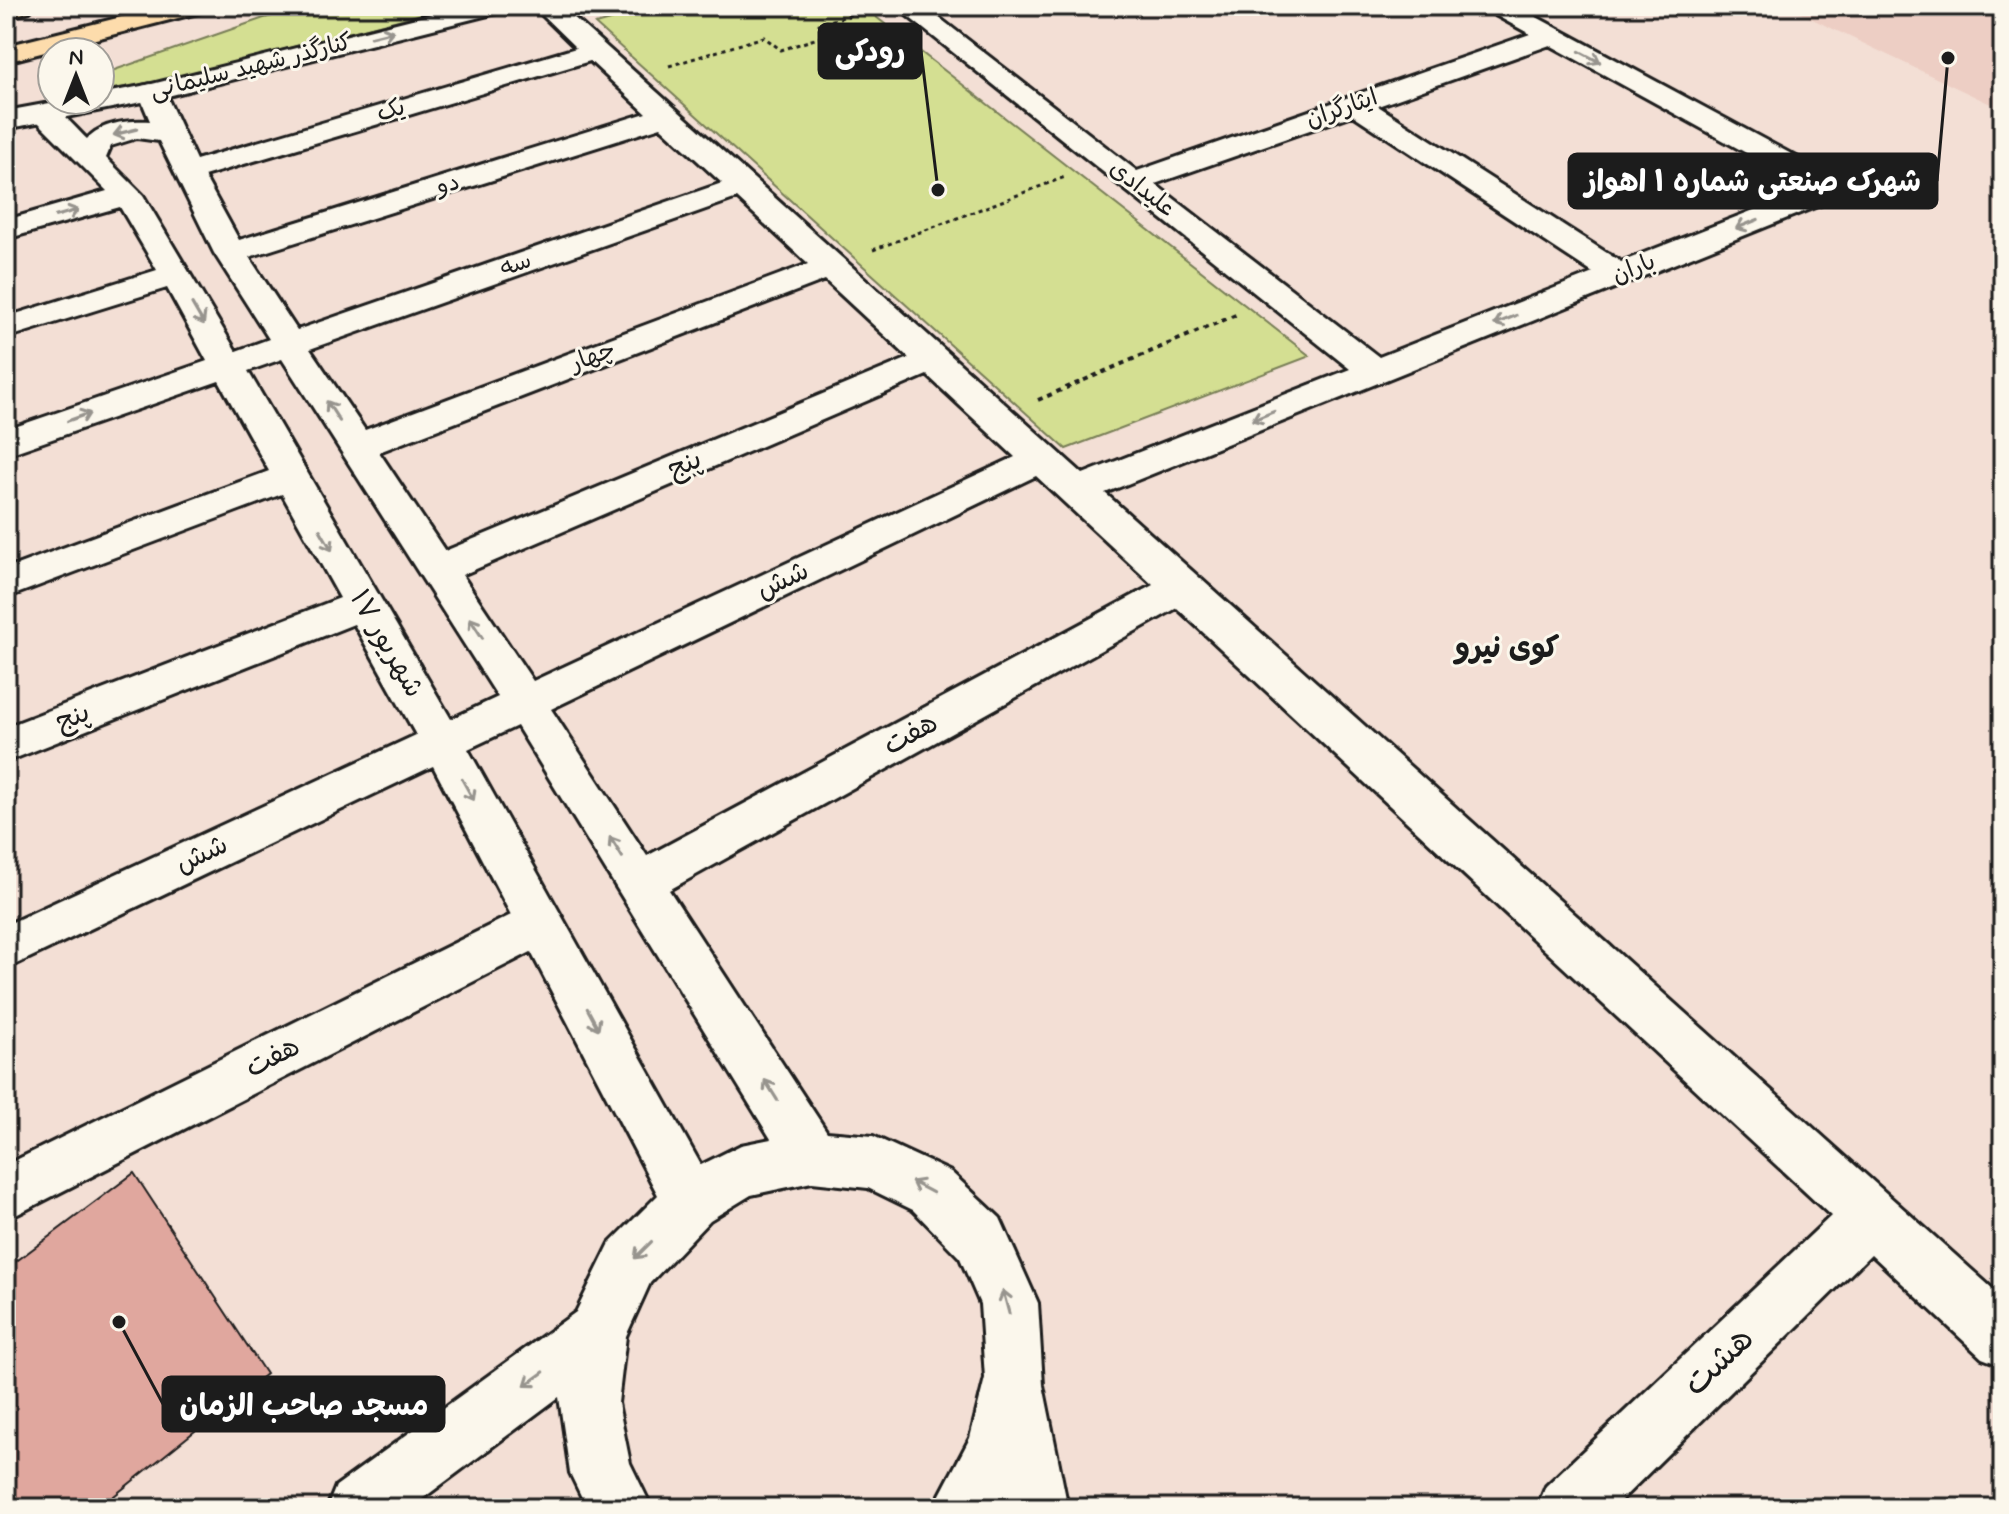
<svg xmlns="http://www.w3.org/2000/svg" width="2009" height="1514" font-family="Mynerve,'Playpen Sans Arabic',sans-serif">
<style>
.built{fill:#edcec4}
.green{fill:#d4df92;stroke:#787e57;stroke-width:2}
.building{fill:#e0a79e;stroke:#1c1c1c;stroke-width:2}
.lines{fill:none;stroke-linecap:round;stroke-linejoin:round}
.street-casing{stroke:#1c1c1c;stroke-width:6}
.secondary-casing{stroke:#1c1c1c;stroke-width:6}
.highway-casing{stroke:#1c1c1c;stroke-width:6}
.path-far1{stroke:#1c1c1c;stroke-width:3;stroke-dasharray:4 4;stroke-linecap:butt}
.path{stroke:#1c1c1c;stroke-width:4;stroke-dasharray:5 5;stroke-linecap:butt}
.street{fill:#fbf7ec;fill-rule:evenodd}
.secondary{fill:#fbf7ec;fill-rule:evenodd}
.highway{fill:#fddcac;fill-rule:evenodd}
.oneway{stroke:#97948e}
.labels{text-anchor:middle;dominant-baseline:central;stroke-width:6;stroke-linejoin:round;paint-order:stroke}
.far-street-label{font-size:24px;fill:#1c1c1c;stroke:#fbf7ec}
.street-label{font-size:28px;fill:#1c1c1c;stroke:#fbf7ec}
.neighbourhood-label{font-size:30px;font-weight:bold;fill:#1c1c1c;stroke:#fbf7ec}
.near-street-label{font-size:34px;fill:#1c1c1c;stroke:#fbf7ec}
.leader{fill:none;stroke:#1c1c1c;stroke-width:3}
.callout-dot{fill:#1c1c1c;stroke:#fbf7ec;stroke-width:3}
.callout{fill:#1c1c1c;stroke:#1c1c1c;stroke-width:3}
.callout-label{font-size:30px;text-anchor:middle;font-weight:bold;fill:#fff}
</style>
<rect width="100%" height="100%" fill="#f3dfd5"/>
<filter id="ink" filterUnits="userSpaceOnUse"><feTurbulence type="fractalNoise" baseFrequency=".0125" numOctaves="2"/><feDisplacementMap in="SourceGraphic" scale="16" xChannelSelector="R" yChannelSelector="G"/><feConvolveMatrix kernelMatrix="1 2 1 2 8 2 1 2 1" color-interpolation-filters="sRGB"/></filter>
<g filter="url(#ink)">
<polygon class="built" points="1785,6 2003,6 2003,110"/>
<g class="green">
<polygon points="314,6 453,6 157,82 100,91 100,75 264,18"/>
<polygon points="661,6 862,6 1310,356 1066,449 595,24"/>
</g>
<polygon class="building" points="134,1173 266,1374 99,1508 6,1508 6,1269"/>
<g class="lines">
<defs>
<path id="street" d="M533 6H561L1083 474 1350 369 895 6H924L1137 171 1530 34 1488 11 1484 6H1516L1845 183 1849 189 1845 195 1105 493 2003 1298V1366L1982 1358 1871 1254 1613 1508H1537L1546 1486 1831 1216 1177 608 669 890 827 1132 873 1136 951 1172 1000 1218 1038 1303 1043 1385 1068 1508H1006L1004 1498 998 1508H933L970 1438 985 1378 980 1304 960 1258 913 1210 868 1188 812 1182 751 1195 710 1220 650 1283 626 1336 618 1403 630 1463 652 1508H587L570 1473 559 1397 410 1508H327L336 1486 576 1312 610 1243 658 1195 531 952 6 1220V1165L511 915 433 766 6 969V925L416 735 354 624 6 762V727L340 598 282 494 6 598V569L269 471 219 381 6 455V430L207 361 167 288 6 338V317L157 270 120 207 6 239V220L107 191 29 113 33 107C56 101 71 124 87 139 102 122 129 120 150 121L138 92 142 86 152 84 162 86 196 160 576 48ZM1550 45 1810 188 1621 262 1378 106ZM590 61 646 113 239 240 204 176ZM1353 115 1593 273 1379 357 1155 184ZM661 127 722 183 297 330 249 257ZM137 138 159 141 214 253 269 339 236 351 143 195 106 158 111 146ZM737 198 808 264 365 430 310 349ZM825 280 909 358 445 551 379 452ZM282 359 498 697 451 719 248 371ZM927 375 1015 457 533 681 462 575ZM1036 476 1153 585 647 856 551 709ZM517 726 771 1139 741 1145 701 1165 468 749Z"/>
<polygon id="secondary" points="464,6 508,6 504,11 152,100 6,129 6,111 66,100 100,100 100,94 152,84"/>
<g id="highway">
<polygon points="6,6 34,6 30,11 6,18"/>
<polygon points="165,6 209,6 205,11 6,62 6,46"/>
</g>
</defs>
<use href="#street" class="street-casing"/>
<use href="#secondary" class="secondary-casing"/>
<use href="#highway" class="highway-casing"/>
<g class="path-far1">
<polyline points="669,66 764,37 781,50 830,34 819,24 871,9"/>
<polyline points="873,250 1065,177"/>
</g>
<polyline class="path" points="1038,400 1238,314"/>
<use href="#street" class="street"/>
<use href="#secondary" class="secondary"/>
<use href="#highway" class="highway"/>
</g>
<defs><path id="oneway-shaft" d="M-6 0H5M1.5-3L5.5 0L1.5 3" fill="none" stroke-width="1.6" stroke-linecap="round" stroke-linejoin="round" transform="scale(2)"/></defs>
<g class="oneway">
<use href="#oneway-shaft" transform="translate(382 34) rotate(-14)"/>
<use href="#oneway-shaft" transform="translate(1590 57) rotate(28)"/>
<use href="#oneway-shaft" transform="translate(125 132) rotate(166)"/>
<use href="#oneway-shaft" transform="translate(67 213) rotate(-16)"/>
<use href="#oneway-shaft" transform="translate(1747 224) rotate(158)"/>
<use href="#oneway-shaft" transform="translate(198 314) rotate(60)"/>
<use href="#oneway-shaft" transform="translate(1505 320) rotate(158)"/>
<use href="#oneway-shaft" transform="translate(333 411) rotate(-123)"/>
<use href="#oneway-shaft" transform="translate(1263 416) rotate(158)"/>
<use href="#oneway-shaft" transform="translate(79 417) rotate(-20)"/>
<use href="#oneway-shaft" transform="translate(326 540) rotate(60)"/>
<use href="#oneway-shaft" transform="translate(476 628) rotate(-123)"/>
<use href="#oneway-shaft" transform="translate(468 790) rotate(61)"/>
<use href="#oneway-shaft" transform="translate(616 847) rotate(-122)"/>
<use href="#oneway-shaft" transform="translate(593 1019) rotate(62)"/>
<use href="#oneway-shaft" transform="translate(771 1090) rotate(-122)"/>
<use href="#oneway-shaft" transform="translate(922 1187) rotate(-152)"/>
<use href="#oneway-shaft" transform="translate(643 1250) rotate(135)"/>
<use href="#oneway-shaft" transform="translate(1006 1302) rotate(-105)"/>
<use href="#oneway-shaft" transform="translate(534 1379) rotate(144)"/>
</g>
</g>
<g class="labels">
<g class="far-street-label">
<text transform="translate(251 67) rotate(-14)">کنارگذر شهید سلیمانی</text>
<text transform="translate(1342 109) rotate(-19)">ایثارگران</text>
<text transform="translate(391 111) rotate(-17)">یک</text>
<text transform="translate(448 185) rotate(-17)">دو</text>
<text transform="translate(1142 189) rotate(38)">علیدادی</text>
<text transform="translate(516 265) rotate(-19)">سه</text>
<text transform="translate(1634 269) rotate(-22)">باران</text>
<text transform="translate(593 357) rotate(-21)">چهار</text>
</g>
<g class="street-label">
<text transform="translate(685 465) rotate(-23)">پنج</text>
<text transform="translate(783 581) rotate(-25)">شش</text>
<text transform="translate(386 644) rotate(60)">۱۷ شهریور</text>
<text transform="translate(73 718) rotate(-21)">پنج</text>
<text transform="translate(911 735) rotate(-29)">هفت</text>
<text transform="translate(202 855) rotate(-25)">شش</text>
<text transform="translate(273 1058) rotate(-27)">هفت</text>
</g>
<g class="neighbourhood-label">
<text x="1507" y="648">کوی نیرو</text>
</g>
<g class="near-street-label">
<text transform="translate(1719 1362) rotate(-44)">هشت</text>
</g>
</g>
<path class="leader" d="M938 190L921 51M1948 58L1937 181M119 1322L163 1404"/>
<g class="callout-dot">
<circle cx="938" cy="190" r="8"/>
<circle cx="1948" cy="58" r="8"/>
<circle cx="119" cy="1322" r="8"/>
</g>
<g class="callout">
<rect x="819" y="24" width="102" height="54" rx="8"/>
<rect x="1569" y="154" width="368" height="54" rx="8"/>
<rect x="163" y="1377" width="281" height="54" rx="8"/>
</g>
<g class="callout-label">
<text x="870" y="61">رودکی</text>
<text x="1753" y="191">شهرک صنعتی شماره ۱ اهواز</text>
<text x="304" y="1415">مسجد صاحب الزمان</text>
</g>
<rect width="2009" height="1514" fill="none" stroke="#fbf7ec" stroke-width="32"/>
<rect x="16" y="16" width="1977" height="1482" fill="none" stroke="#1c1c1c" stroke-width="3" filter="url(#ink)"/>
<g transform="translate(76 76)"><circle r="38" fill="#fbf7ec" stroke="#a29f99" stroke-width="2"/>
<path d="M0-6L14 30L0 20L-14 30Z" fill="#1c1c1c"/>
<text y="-12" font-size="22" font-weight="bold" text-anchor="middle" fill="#1c1c1c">N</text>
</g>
</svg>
